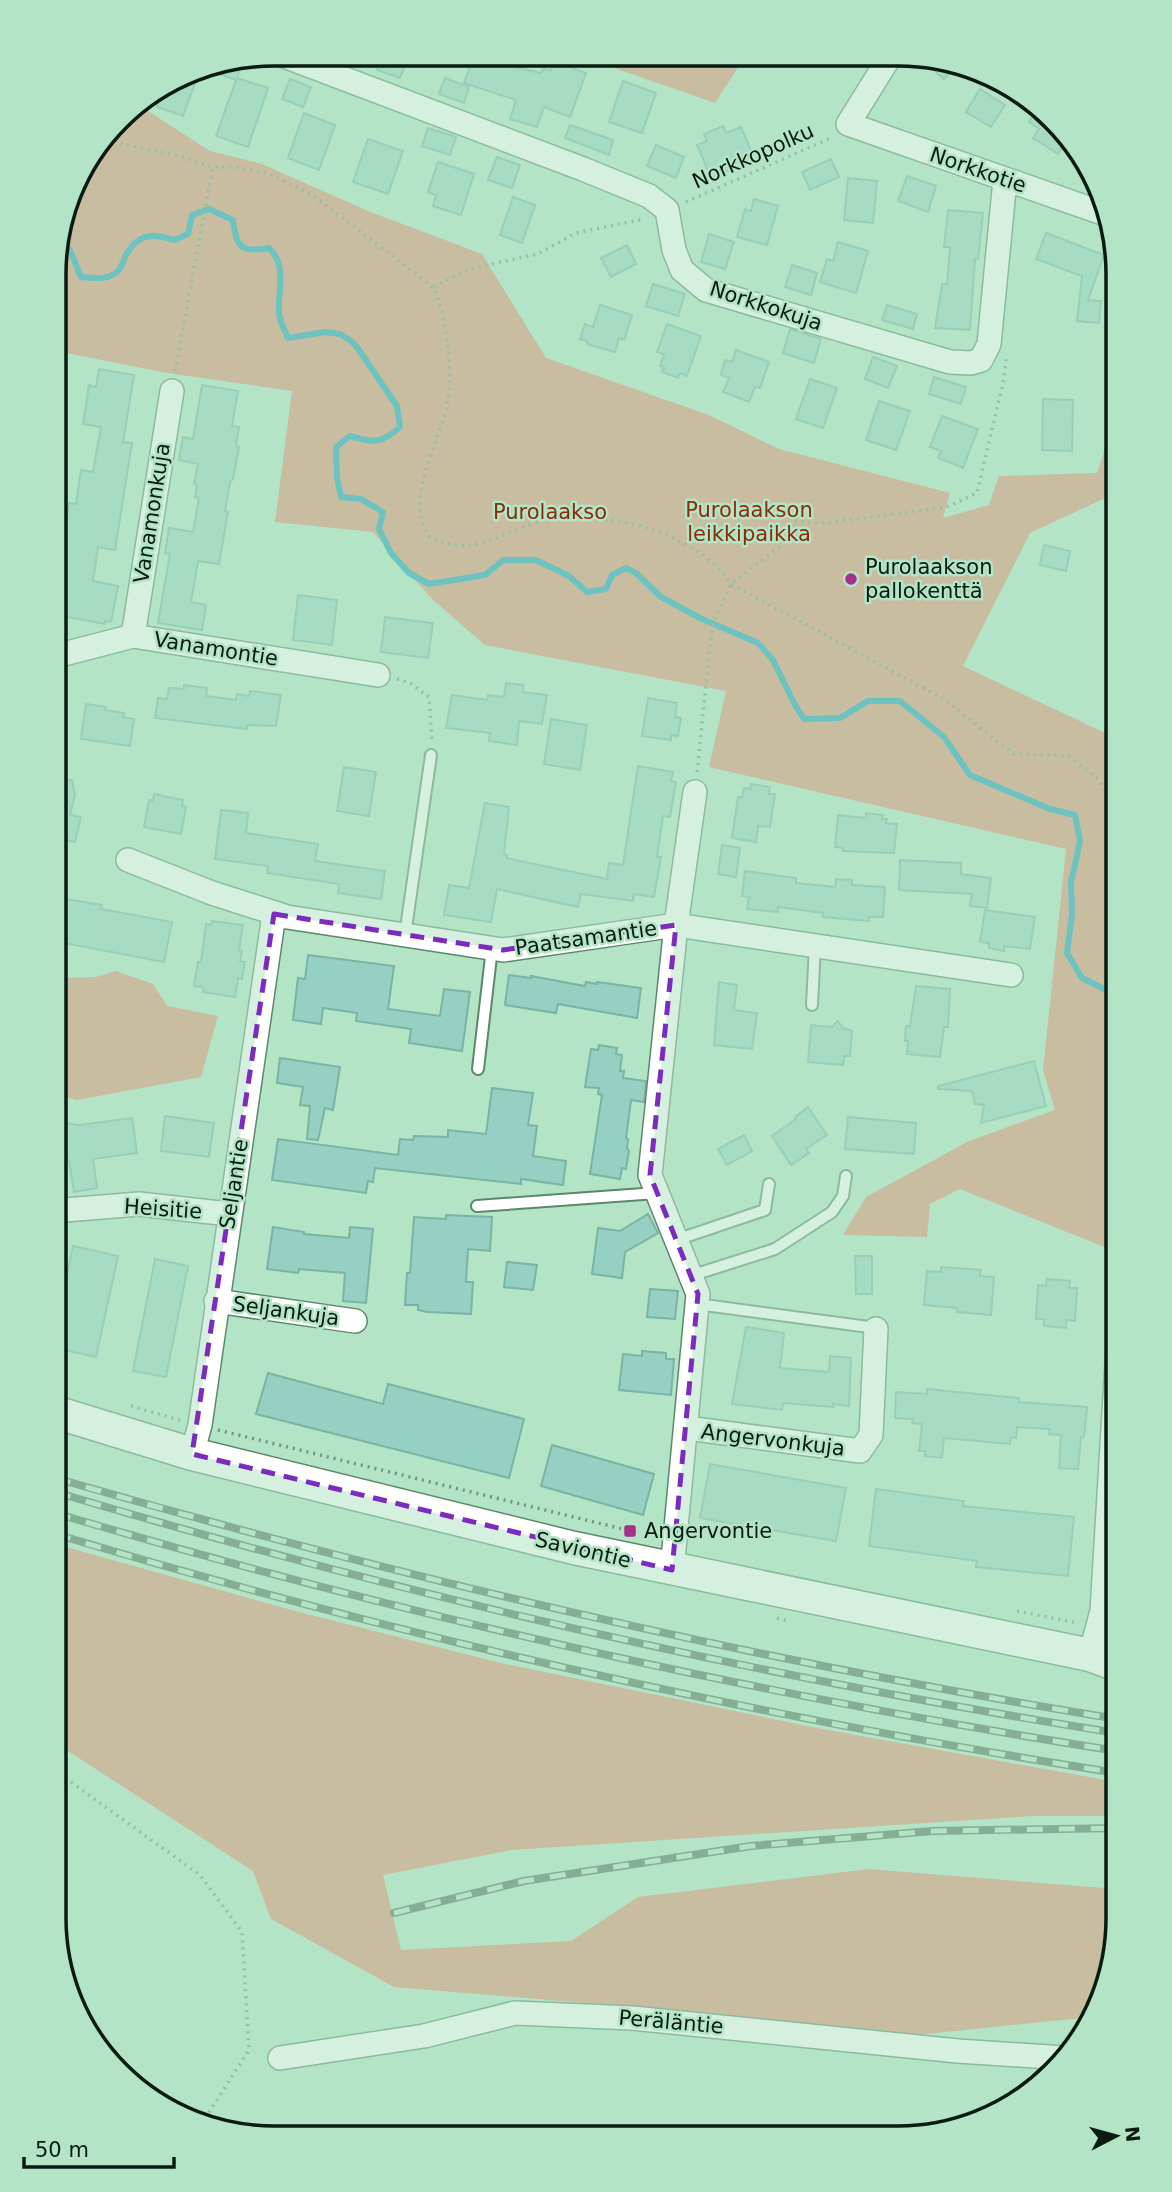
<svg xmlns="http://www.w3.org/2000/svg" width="1172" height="2192" font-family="'DejaVu Sans',sans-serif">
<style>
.green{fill:#df8d73}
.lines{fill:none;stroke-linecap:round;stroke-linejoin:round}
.stream{stroke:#189bb8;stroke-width:6}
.building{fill:#95d0c2;stroke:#79b4a6;stroke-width:2}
.lane-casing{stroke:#5b886d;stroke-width:14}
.street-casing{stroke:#5b886d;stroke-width:26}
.secondary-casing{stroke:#5b886d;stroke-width:35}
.path{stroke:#70947e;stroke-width:3.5;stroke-dasharray:2 5;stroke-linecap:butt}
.lane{stroke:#fff;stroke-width:10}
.street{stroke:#fff;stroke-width:23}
.secondary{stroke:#fff;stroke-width:32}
.rail-casing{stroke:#4e6c5a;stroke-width:8}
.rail{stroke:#b4e4c6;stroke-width:5;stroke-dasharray:16;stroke-linecap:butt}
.marked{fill:none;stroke:#7b2cbf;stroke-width:5;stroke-dasharray:14 9;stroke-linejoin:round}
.poi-dot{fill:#a5318c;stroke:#b4e4c6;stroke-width:2.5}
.labels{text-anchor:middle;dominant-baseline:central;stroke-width:5;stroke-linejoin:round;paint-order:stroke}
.street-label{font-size:21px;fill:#0a1c12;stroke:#b4e4c6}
.park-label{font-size:21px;fill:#892c09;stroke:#b4e4c6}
.poi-label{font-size:21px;fill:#0a1c12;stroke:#b4e4c6;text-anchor:start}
.rim{fill:none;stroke:#0a1c12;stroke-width:3.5}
</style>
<rect width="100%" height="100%" fill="#b4e4c6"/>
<g class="green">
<polygon points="580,56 745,57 715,103"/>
<polygon points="137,104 210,151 262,164 368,211 482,254 546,358 709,415 779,449 950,493 943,518 989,505 999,476 1097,473 1111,431 1118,431 1118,492 1030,533 963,666 1118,739 1117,1252 960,1189 930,1204 927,1237 843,1235 866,1197 969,1141 1055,1110 1043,1070 1066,849 709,767 726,691 485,645 431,598 373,532 275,522 292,391 167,373 56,351 56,246 77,177 129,109"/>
<polygon points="116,971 153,984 167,1006 218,1016 201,1077 77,1100 55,1094 55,978 96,977"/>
<path d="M55 1544 299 1612 505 1664 822 1729 1117 1782V1816H1033L511 1850 383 1875 401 1950 571 1941 638 1897 868 1869 1117 1889C1117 1932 1114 1979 1092 2017L897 2037 596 2004 394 1987 271 1919 253 1871 54 1742Z"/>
</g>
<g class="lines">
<g class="stream">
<polyline points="62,228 67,225 67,210"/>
<path d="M56 247 70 250 81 277C93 278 110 281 119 270 122 266 124 259 126 255 138 233 153 233 174 240L188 234 192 215 209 209 233 220C236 248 242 253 269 248 287 264 278 290 279 312 279 321 285 330 288 338L325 332 340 334 350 340 357 347 397 406 400 427C381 444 374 443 350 436L336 447 337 477 341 497 361 499 383 512 379 529 391 553 409 573 429 584 485 575 503 560H536L569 576 587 592 606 589 612 575 626 568 636 573 661 597 700 618 758 643 773 660 795 705 804 719 840 718 868 701H900L944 737 970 775 1050 809 1075 815 1080 841 1071 883 1072 914 1067 953 1082 978 1118 996"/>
</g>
</g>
<g class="building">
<polygon points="382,55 409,55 400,78 377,70"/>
<polygon points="474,55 514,56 510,66 541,73 543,68 550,71 554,61 586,73 570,117 544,107 537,127 510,119 516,100 464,83"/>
<polygon points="920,58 940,58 955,66 944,79"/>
<polygon points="243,60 237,78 268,88 248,147 216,136 236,80 203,68"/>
<polygon points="200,69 183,116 157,107 164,87 190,71"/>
<polygon points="445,78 469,87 464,103 439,94"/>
<polygon points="290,79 311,87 303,107 282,99"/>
<polygon points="623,81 656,93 642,133 609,122"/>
<polygon points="980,89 1005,105 991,127 966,112"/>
<polygon points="1039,107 1043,109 1070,150 1064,145 1058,154 1033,138 1039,129 1029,122"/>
<polygon points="304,113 335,125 319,170 288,158"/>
<polygon points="570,125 613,140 609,155 565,138"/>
<polygon points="723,126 726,133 741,127 755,160 711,178 697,145 707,141 704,134"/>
<polygon points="428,128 456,137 450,155 422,146"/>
<polygon points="368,139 403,151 388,194 353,182"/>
<polygon points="656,145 684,157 676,178 647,166"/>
<polygon points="497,157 520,165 512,188 488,180"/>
<polygon points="831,159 839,177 810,190 802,172"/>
<polygon points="438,162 474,174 461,215 433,206 436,195 428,192"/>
<polygon points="907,176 936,186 928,212 898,201"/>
<polygon points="848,178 877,181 873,223 844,220"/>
<polygon points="513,197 535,205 522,243 500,235"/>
<polygon points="754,199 778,206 767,245 737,237 745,209 751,211"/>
<polygon points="948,210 983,213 978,259 975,259 970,330 935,328 942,284 947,284 950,247 944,247"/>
<polygon points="1046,233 1104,255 1088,300 1101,301 1099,323 1077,321 1082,276 1036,259"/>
<polygon points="709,234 734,242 725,269 701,262"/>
<polygon points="838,242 868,251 856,293 820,282 827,259 833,261"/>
<polygon points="627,245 636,264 611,277 601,258"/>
<polygon points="792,265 817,273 811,295 785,287"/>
<polygon points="653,284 685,294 678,316 646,306"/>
<polygon points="600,305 632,315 624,340 619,338 615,352 587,344 587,341 580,339 585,324 593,327"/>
<polygon points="887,305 917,314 913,329 882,320"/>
<polygon points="667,324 701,336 687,376 680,373 678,378 662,372 664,367 660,366 664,354 657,352"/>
<polygon points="790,329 821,339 814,363 783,353"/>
<polygon points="736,350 769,362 760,388 755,387 749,402 723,392 729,378 721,375 725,360 732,362"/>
<polygon points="873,357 897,366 888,388 865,379"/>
<polygon points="99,369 134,375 123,442 132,443 115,550 98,547 93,581 118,586 111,622 105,621 105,624 56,615 56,591 58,591 64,559 59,559 62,546 58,545 63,516 67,517 69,503 76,504 81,470 93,472 101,427 83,424 89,385 96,387"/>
<polygon points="934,377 966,387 961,404 929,394"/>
<polygon points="810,379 837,388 823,428 796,419"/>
<polygon points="202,385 238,391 232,426 239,427 236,446 239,447 233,479 230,482 225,511 228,512 219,564 198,561 191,602 206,605 202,630 158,623 170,554 165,553 169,528 193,532 199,498 195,497 197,485 194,484 198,464 179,460 183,437 193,439"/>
<polygon points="1043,399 1073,400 1072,451 1042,450"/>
<polygon points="879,401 910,411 896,450 866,440"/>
<polygon points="942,416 978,429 963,468 938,458 941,451 930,447"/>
<polygon points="1044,545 1070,551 1066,571 1040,565"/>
<polygon points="298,595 337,600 332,645 293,640"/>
<polygon points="385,617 433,623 428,658 381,652"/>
<polygon points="506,683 523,685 523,692 547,695 542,724 519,721 517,745 489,741 490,733 446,728 452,695 487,700 488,695 504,697"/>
<polygon points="184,685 207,688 206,696 236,700 237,694 249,696 250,691 281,695 276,726 247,725 247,729 155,718 158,698 167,699 169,688 184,689"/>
<polygon points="648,698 677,703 675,717 681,718 678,736 671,735 671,740 642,736"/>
<polygon points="86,704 106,707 105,710 124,713 123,717 134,719 130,746 81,739"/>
<polygon points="551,719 587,725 580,770 544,764"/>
<polygon points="638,766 673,772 671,781 676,782 670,817 663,816 657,857 661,857 654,897 634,894 633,901 581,894 578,907 497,889 491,922 444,915 449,885 469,888 485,803 509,807 504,854 507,855 506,858 607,879 609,863 623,865"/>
<polygon points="344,767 376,772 369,816 337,811"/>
<polygon points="56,777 72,780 75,795 70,815 81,817 75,842 65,840 62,851 55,850"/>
<polygon points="751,784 770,787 769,794 775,794 770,827 758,826 756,842 732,838 738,797 742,797 744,788 750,789"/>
<polygon points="154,794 183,800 182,806 186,807 181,834 144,827 149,800 153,801"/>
<polygon points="221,810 248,813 246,833 318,844 315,861 385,871 381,899 338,893 339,884 267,873 268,866 215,859"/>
<polygon points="866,813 883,815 882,819 887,819 886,823 897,824 894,853 843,851 843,848 835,847 838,815 866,818"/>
<polygon points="722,845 740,848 736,877 718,874"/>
<polygon points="900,860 961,863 961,874 991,878 987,908 970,906 972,894 899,890"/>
<polygon points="745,871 796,878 796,883 835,887 836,879 852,880 852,885 885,887 883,917 869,917 869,921 823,917 823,913 778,907 778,912 747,909 749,897 742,896"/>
<polygon points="66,899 102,905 101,909 172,922 164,962 59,942"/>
<polygon points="985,910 1035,917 1030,949 1005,946 1004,951 989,948 989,943 980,942"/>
<polygon points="212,921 243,925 239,950 242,951 240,961 245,962 242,979 238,978 235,997 203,992 203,987 194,986 198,962 201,962 206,924 211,925"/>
<polygon points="308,955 394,966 388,1009 440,1016 444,989 470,992 462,1051 409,1043 411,1029 356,1021 357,1013 323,1008 321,1024 293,1020 298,978 305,979"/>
<polygon points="509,975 531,978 531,976 585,986 586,982 597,984 597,982 641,988 637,1018 558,1004 556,1013 505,1005"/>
<polygon points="719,982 737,985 734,1010 757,1013 752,1049 714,1045"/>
<polygon points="916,986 950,989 948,1027 944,1027 940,1057 907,1054 908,1041 905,1041 906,1026 910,1026"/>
<polygon points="838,1021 843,1028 852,1031 850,1056 844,1056 843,1065 808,1062 811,1025 832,1027"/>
<polygon points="599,1045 617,1048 616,1054 622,1055 620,1071 624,1071 623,1078 646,1081 644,1102 631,1100 626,1138 628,1139 627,1148 629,1151 626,1169 622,1168 620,1179 590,1174 602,1095 598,1094 599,1088 585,1087 591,1049 598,1050"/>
<polygon points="280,1058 340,1067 333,1110 325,1108 318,1140 307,1139 310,1106 300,1105 303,1087 277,1083"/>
<polygon points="1034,1061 1046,1106 981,1123 984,1105 975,1104 972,1091 938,1089 938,1086"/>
<polygon points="492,1088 533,1093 528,1125 537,1126 533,1156 566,1161 563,1185 521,1179 521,1184 375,1168 373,1182 368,1181 366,1193 272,1180 278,1139 398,1155 400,1139 413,1140 414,1136 448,1137 448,1130 486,1134"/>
<polygon points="808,1107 827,1135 806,1149 809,1153 791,1165 772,1136 796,1119 795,1117"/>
<polygon points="165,1116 214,1123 209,1157 161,1151"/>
<polygon points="848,1117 916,1123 914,1154 845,1149"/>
<polygon points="132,1118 137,1153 93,1159 97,1188 74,1192 69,1160 55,1157 55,1121 79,1125"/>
<polygon points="744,1135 752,1151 727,1165 718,1149"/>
<polygon points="648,1214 658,1233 625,1252 622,1278 592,1274 598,1228 620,1231"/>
<polygon points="446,1215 492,1217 490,1251 468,1249 466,1282 473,1282 471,1314 427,1312 418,1310 418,1305 405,1305 407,1273 410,1273 414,1217 446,1219"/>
<polygon points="273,1227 304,1232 304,1234 349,1238 350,1227 373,1229 366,1303 343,1301 345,1273 299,1269 298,1273 267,1269"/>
<polygon points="73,1246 118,1256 96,1357 55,1348 55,1331"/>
<polygon points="855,1256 872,1256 872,1294 856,1294"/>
<polygon points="155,1259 188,1266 166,1377 133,1371"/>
<polygon points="507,1262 537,1265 533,1290 504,1287"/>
<polygon points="941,1267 981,1270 980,1276 994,1277 991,1315 957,1312 957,1308 924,1305 927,1271 941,1272"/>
<polygon points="1047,1279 1070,1281 1069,1288 1077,1288 1075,1321 1066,1320 1066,1328 1044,1326 1044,1319 1036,1319 1038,1285 1046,1286"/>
<polygon points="650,1289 678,1291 675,1319 647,1317"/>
<polygon points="746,1327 784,1333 780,1368 829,1372 830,1356 851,1358 849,1406 833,1404 833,1407 783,1403 782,1410 732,1404"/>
<polygon points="642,1351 666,1353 666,1359 674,1359 671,1395 619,1390 623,1354 642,1356"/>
<polygon points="268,1373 383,1404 388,1384 524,1419 509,1478 256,1414"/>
<polygon points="927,1389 1019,1398 1019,1402 1087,1407 1084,1437 1081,1437 1078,1469 1059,1468 1061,1435 1049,1434 1050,1429 1017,1427 1016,1438 1011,1437 1010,1444 944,1438 942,1458 925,1456 925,1451 919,1451 922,1424 912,1423 913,1419 895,1418 896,1392 927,1394"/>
<polygon points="552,1445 654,1474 643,1515 541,1486"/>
<polygon points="710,1464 846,1488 836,1541 700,1518"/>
<polygon points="876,1489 964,1501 963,1506 1074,1517 1068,1576 976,1567 977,1561 869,1546"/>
</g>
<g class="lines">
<defs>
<g id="lane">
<polyline points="405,935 431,755"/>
<polyline points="812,1005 815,946"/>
<polyline points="478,1069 492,948"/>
<polyline points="477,1206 657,1193"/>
<polyline points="676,1240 765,1210 769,1184"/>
<polyline points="690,1276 775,1249 832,1212 843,1196 846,1176"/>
<polyline points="697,1304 869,1327"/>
</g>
<g id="street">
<polyline points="279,54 583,169 649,196 667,210 674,250 682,270 706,290 950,362 971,363 981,360 989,344 1005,180"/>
<polyline points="889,58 848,124 1108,215"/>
<polyline points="133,636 172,391"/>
<polyline points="56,656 133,636 378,675"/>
<polyline points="128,860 212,893 287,917 503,950 676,925 1011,975"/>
<polyline points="55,1208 65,1210 139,1204 229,1214"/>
<polyline points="216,1301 355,1321"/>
<polyline points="687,1428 860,1451 871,1435 876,1329"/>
<polyline points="192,1454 200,1425 274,914"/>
<polyline points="672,1570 698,1294 650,1175 676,925 695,792"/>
<polyline points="1090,1655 1102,1611 1117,1363"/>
<polyline points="280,2058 424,2036 515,2013 632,2018 958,2051 1065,2058"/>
</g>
<polyline id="secondary" points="55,1412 192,1454 574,1548 1090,1655 1117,1665"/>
</defs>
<use href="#lane" class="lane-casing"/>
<use href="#street" class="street-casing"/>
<use href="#secondary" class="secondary-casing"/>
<g class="path">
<path d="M109 136 117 143 167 153 213 167H233L267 173 311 194 433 287C448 318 454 377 446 410 437 443 416 482 421 516 422 523 426 530 429 536 436 539 442 543 449 544 482 553 515 525 547 520 609 511 694 530 731 584L942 698 1014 754 1069 756 1098 779 1118 810"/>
<polyline points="686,202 833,137"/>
<polyline points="434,287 469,269 538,254 576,233 644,219"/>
<polyline points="175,371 213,167"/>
<polyline points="397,679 410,683 429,697 432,742"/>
<polyline points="697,772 711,637 716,616 731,584 791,538 794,520 819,524 947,507 977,493 1004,379 1006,359"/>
<polyline points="131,1406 180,1420"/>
<polyline points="218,1430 639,1533"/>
<polyline points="1017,1611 1078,1623"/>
<polyline points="777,1618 787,1621"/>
<polyline points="54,1770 200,1875 242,1932 249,2050 202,2123"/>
</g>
<use href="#lane" class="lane"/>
<use href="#street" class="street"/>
<use href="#secondary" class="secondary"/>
<defs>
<g id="rail">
<path d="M55 1478C404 1579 758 1661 1117 1719"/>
<path d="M55 1492C402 1595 759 1677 1117 1733"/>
<path d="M55 1513C403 1616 759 1695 1117 1751"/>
<path d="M55 1534C402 1638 759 1717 1117 1773"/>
<polyline points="394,1913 524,1881 751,1846 933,1831 1117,1828"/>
</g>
</defs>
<use href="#rail" class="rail-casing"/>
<use href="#rail" class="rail"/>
</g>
<path d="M0 0H1172V2192H0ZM274 914 503 950 676 925 650 1175 698 1294 672 1570 192 1454Z" fill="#b4e4c6" fill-opacity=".55" fill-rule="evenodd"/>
<path class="marked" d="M274 914 503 950 676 925 650 1175 698 1294 672 1570 192 1454Z"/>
<g class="poi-dot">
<circle cx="851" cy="579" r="7"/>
<rect x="623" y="1524" width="14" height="14" rx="3.5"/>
</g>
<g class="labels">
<g class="street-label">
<text transform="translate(753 156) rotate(-24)">Norkkopolku</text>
<text transform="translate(978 170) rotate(19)">Norkkotie</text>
<text transform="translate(766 306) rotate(18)">Norkkokuja</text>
<text transform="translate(152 513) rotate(-81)">Vanamonkuja</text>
<text transform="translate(216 649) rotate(9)">Vanamontie</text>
<text transform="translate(586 938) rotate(-8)">Paatsamantie</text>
<text transform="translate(234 1184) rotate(-81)">Seljantie</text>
<text transform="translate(163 1209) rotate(4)">Heisitie</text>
<text transform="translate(286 1311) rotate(8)">Seljankuja</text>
<text transform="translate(773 1440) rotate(7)">Angervonkuja</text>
<text transform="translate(583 1550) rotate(13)">Saviontie</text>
<text transform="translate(671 2022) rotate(5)">Peräläntie</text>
</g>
<g class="park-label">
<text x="749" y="510">Purolaakson<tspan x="749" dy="24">leikkipaikka</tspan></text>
<text x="550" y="512">Purolaakso</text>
</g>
<g class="poi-label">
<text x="865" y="567">Purolaakson<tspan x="865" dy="24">pallokenttä</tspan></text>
<text x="644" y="1531">Angervontie</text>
</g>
</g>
<path d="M0 0H1172V2192H0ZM274 66H898A208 208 0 0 1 1106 274V1918A208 208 0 0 1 898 2126H274A208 208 0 0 1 66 1918V274A208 208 0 0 1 274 66Z" fill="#b4e4c6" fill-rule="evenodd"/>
<path class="rim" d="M274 66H898A208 208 0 0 1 1106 274V1918A208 208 0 0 1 898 2126H274A208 208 0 0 1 66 1918V274A208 208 0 0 1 274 66Z"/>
<g transform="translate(1116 2136) rotate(84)" stroke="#b4e4c6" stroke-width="5" paint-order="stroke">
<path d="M0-5L12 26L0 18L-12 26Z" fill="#0a1c12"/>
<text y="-10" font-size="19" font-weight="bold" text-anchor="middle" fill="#0a1c12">N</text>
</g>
<path d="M24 2157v10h150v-10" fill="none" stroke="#0a1c12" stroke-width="3.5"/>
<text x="35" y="2157" font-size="21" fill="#0a1c12" stroke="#b4e4c6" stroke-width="5" paint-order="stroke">50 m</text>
</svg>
